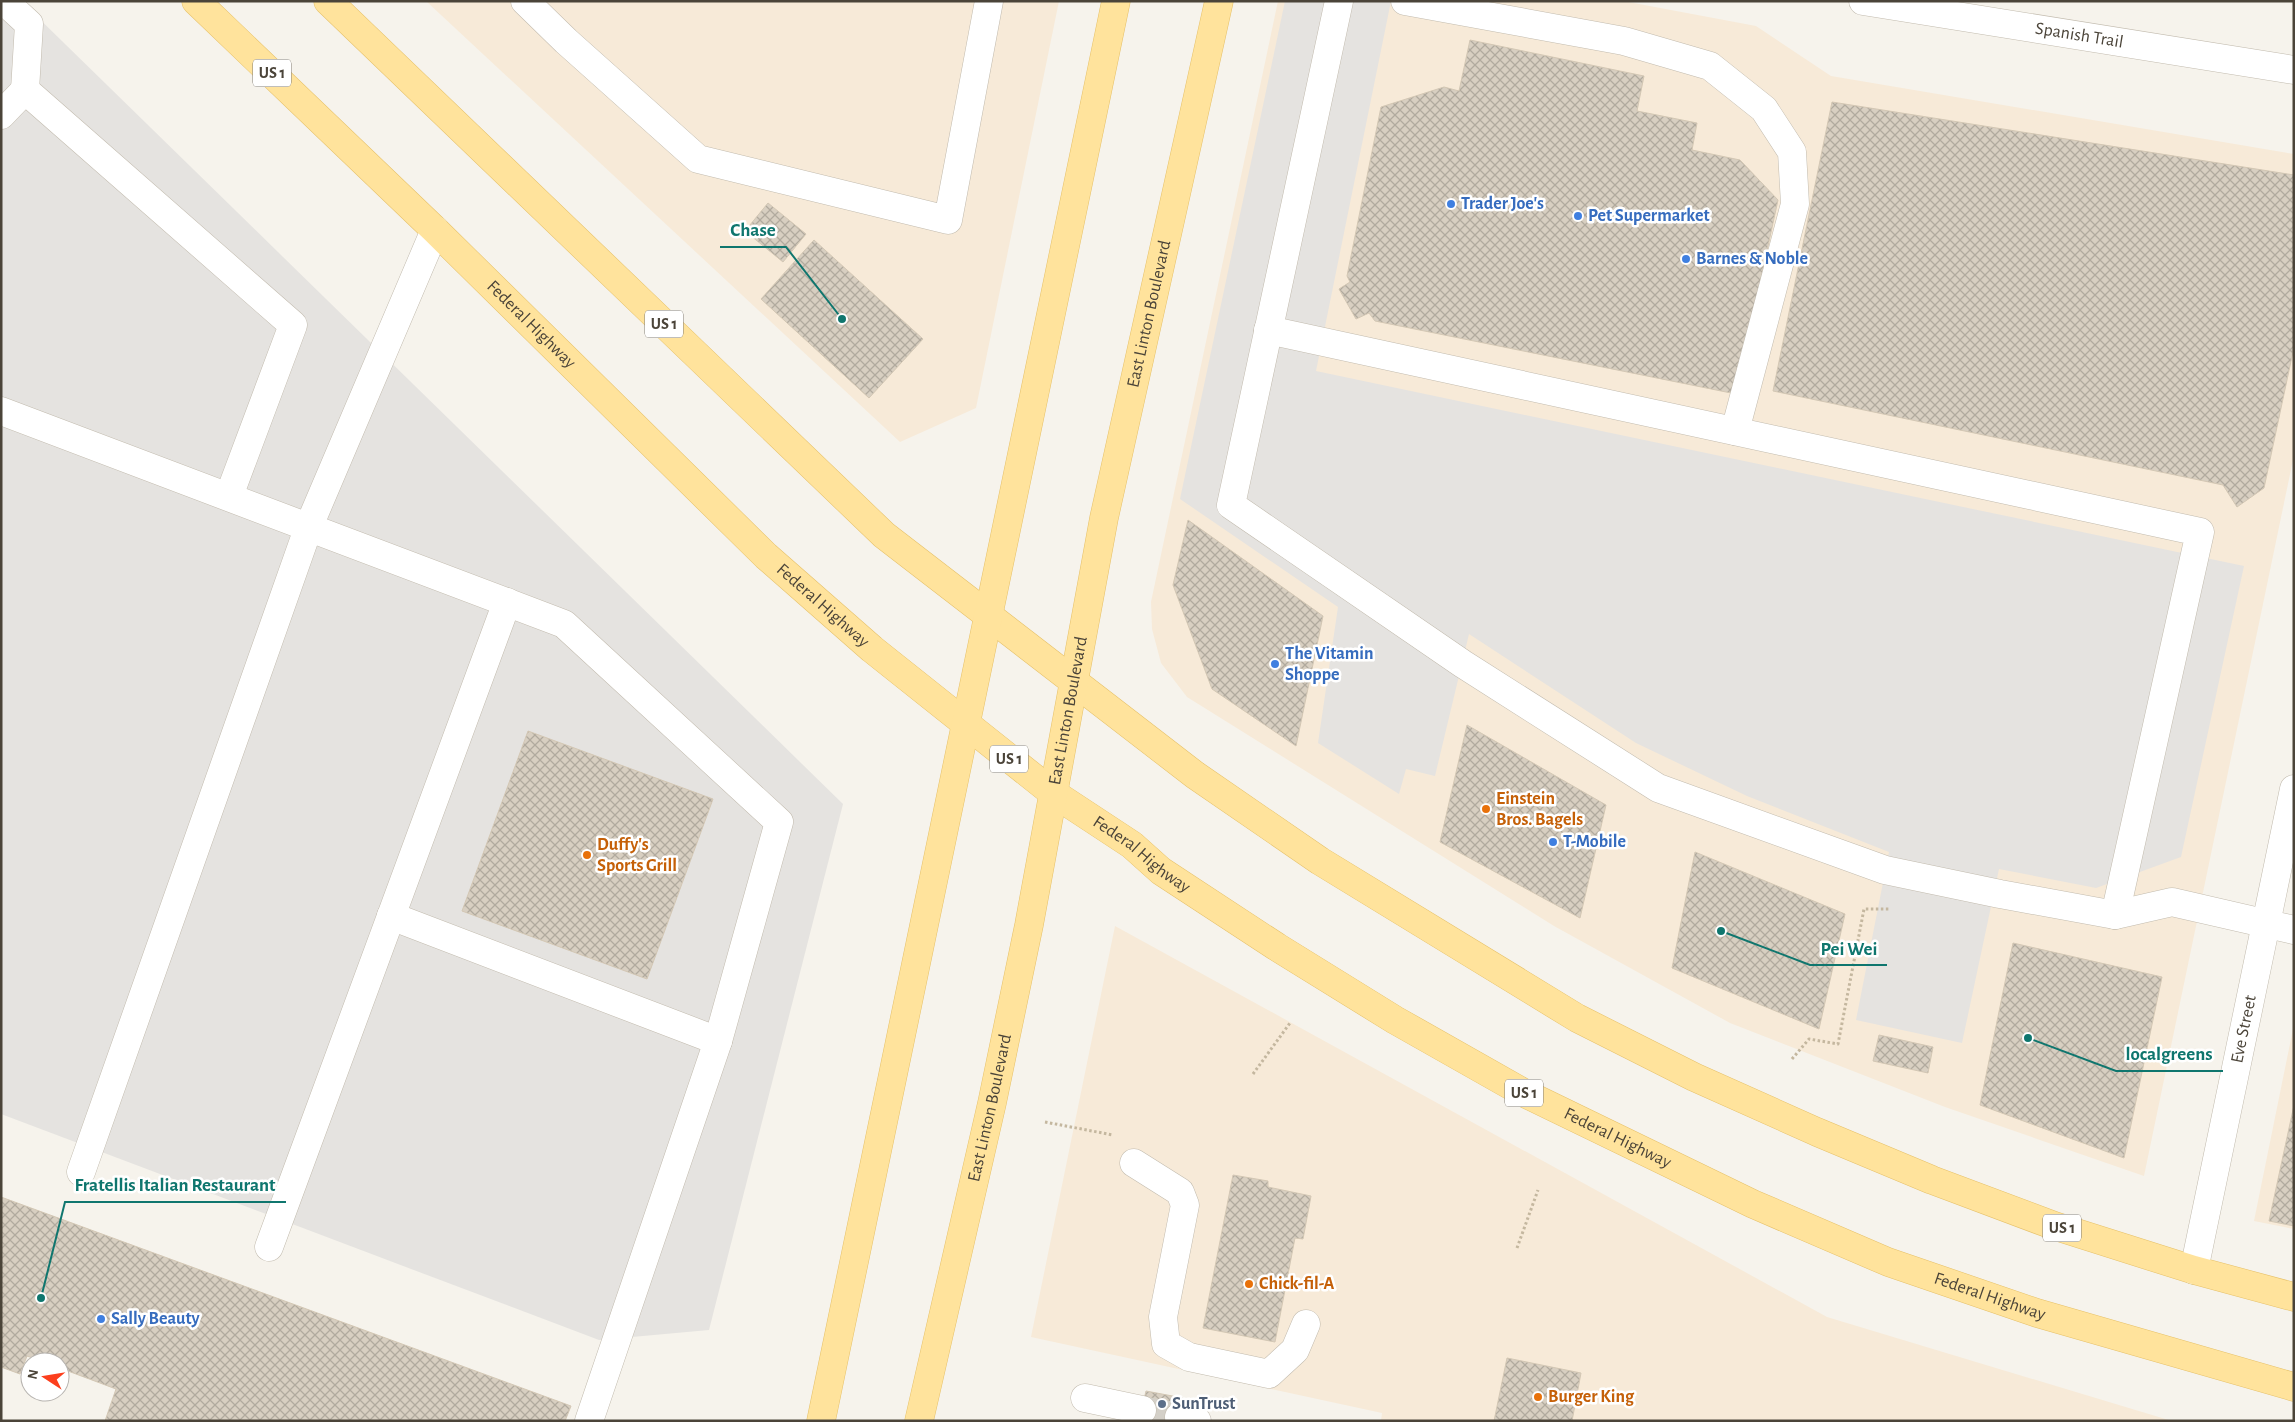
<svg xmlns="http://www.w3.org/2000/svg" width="2295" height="1422" font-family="'Alegreya Sans',sans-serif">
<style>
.commercial{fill:#f7ead8}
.parking{fill:#e5e3e0}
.building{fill:url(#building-cross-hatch);stroke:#d3c7b4}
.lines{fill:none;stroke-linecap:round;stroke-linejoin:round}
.minor-tunnel{stroke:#d4d0c8;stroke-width:28;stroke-dasharray:28 14;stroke-linecap:butt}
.minor-casing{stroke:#c2bbae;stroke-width:29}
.major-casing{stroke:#e6c16a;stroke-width:29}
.path{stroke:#c4b79f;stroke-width:3;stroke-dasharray:2.5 2.5;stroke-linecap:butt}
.minor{stroke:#fff;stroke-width:28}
.major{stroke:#ffe39c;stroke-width:28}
.shop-dot{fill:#3f7fe0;stroke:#fff;stroke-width:2}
.food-dot{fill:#e8710a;stroke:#fff;stroke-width:2}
.service-dot{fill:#5c6f8a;stroke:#fff;stroke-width:2}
.labels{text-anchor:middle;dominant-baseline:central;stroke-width:5;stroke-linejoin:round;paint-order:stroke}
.shield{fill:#fff;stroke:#817c74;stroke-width:1}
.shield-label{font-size:16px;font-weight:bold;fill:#4b4439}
.street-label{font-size:18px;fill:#4b4439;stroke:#fff}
.shop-label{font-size:18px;font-weight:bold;fill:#366cbe;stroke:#fff;text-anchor:start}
.food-label{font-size:18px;font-weight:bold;fill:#c56008;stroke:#fff;text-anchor:start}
.service-label{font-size:18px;font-weight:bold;fill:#4e5e75;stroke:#fff;text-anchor:start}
.leader{fill:none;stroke:#0f766e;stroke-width:2}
.callout-dot{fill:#0f766e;stroke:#fff;stroke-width:2}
.callout-label{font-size:19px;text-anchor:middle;font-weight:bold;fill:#0f766e;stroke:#fff;stroke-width:5;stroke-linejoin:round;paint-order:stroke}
</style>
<defs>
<pattern id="building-cross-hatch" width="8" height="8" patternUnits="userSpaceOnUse" patternTransform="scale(1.25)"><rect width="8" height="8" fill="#d8cfc1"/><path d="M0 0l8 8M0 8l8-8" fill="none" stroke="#b1aa9e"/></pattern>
</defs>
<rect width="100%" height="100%" fill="#f6f3ec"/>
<g class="commercial">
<polygon points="426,1 1059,1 976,408 900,442"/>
<polygon points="1278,1 1623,1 1756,26 1831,76 2294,154 2294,455 2144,1176 1945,1107 1730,1023 1554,926 1187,697 1161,663 1152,629 1151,602"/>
<polygon points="1115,926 1827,1317 2172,1421 1381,1421 1382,1413 1031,1337"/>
<polygon points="2294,1024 2294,1229 2254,1221"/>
</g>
<g class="parking">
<polygon points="1,1 21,1 843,804 709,1330 599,1340 1,1114"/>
<polygon points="1285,1 1391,1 1316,371 2244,566 2181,857 2096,888 1999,869 1962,1043 1856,1020 1889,852 1747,796 1636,743 1469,634 1435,776 1406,769 1399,794 1318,743 1338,607 1180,499"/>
</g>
<g class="building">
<polygon points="1470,40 1644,76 1637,111 1697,123 1692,150 1740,160 1778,200 1736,394 1375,321 1369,313 1356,319 1339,289 1350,282 1347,276 1381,107 1444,87 1459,91"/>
<polygon points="1832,102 2294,175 2294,347 2264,488 2237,507 2223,485 1773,391"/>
<polygon points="768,203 806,234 783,262 745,231"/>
<polygon points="814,240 923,339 869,398 761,299"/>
<polygon points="1188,520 1323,616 1296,746 1212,689 1173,585"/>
<polygon points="1467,725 1606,805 1580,918 1440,842"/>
<polygon points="528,731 713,799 647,979 462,911"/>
<polygon points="1695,852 1845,914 1819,1029 1672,968"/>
<polygon points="2013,943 2162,977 2124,1158 1980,1105"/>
<polygon points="1879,1035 1933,1047 1928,1073 1873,1061"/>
<polygon points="2294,1105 2294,1226 2269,1221"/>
<polygon points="1233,1175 1268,1181 1268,1187 1311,1196 1303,1239 1295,1238 1275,1342 1203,1328"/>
<polygon points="1,1197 571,1406 565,1421 105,1421 116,1389 60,1368 60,1362 43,1362 27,1356 20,1374 1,1367"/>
<polygon points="1507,1358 1581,1373 1572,1421 1494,1421"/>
<polygon points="1146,1391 1183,1398 1178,1421 1139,1421"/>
</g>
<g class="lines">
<polyline class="minor-tunnel" points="1142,1410 1179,1417"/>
<defs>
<g id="minor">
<polyline points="4,1 29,24 25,90"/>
<polyline points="525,1 566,41 698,159 948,220 989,1"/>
<polyline points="1339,1 1231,505 1463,664 1658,788 1885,870 2000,894 2115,915 2172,902 2294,930"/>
<polyline points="1405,1 1624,41 1710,66 1764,109 1792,152 1795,204 1735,431"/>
<path id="s1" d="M1863 1 2294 70"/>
<polyline points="1,115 25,90 293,325 229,496"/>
<polyline points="1268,330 2200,532 2115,915"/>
<polyline points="1,411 564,624 779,822 718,1041 589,1421"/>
<polyline points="391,916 718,1041"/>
<polyline points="1134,1163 1180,1192 1185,1205 1163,1317 1166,1344 1189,1357 1269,1374 1295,1350 1306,1324"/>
<polyline points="81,1172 309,526 435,230"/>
<polyline points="269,1247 507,602"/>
<path id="s2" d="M2194 1270 2294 789"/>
<polyline points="1085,1398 1142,1410"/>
<polyline points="1179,1417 1197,1421"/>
</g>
<g id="major">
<path id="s3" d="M196 1 435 230 766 556 872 649 1053 793 1132 845 1161 871 1277 947 1395 1020 1524 1093 1753 1204 1888 1262 2037 1313 2294 1387"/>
<polyline points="328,1 884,535 1195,775 1320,861 1577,1018 1694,1077 1817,1132 1932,1180 2055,1226 2194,1270 2294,1297"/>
<polyline points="821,1421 1116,1"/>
<path id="s4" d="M919 1421 992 1103 1029 925 1104 518 1219 1"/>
</g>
</defs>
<use href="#minor" class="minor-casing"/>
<use href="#major" class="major-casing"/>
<g class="path">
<polyline points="1792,1059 1809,1039 1838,1044 1864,909 1890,909"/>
<polyline points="1253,1074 1290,1023"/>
<polyline points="1045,1122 1113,1135"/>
<polyline points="1517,1248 1538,1190"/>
</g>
<use href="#minor" class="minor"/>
<use href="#major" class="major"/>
</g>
<g class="shop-dot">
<circle cx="1451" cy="204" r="5"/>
<circle cx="1578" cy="216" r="5"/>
<circle cx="1686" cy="259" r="5"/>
<circle cx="1275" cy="664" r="5"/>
<circle cx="1553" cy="842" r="5"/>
<circle cx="101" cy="1319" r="5"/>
</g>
<g class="food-dot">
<circle cx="1486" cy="809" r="5"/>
<circle cx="587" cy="855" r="5"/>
<circle cx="1249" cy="1284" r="5"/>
<circle cx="1538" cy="1397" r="5"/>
</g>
<circle class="service-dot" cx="1162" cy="1404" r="5"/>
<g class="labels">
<g class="shield">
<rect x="253" y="59.5" width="38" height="27" rx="4"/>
<rect x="645" y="310.5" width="38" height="27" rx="4"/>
<rect x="990" y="745.5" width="38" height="27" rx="4"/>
<rect x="1505" y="1079.5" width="38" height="27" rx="4"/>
<rect x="2043" y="1214.5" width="38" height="27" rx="4"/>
</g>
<g class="shield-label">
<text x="272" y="73">US 1</text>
<text x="664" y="324">US 1</text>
<text x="1009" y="759">US 1</text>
<text x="1524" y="1093">US 1</text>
<text x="2062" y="1228">US 1</text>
</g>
<g class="street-label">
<text stroke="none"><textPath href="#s1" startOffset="219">Spanish Trail</textPath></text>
<text stroke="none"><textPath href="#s4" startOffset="1131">East Linton Boulevard</textPath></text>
<text stroke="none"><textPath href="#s3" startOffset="466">Federal Highway</textPath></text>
<text stroke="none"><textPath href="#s3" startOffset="871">Federal Highway</textPath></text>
<text stroke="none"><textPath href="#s4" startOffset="726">East Linton Boulevard</textPath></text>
<text stroke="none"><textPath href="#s3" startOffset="1276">Federal Highway</textPath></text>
<text stroke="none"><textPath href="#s2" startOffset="246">Eve Street</textPath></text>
<text stroke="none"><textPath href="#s4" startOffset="321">East Linton Boulevard</textPath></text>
<text stroke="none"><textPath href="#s3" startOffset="1831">Federal Highway</textPath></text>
<text stroke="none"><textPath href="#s3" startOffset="2236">Federal Highway</textPath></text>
</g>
<g class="shop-label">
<text x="1461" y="204">Trader Joe's</text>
<text x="1588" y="216">Pet Supermarket</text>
<text x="1696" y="259">Barnes &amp; Noble</text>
<text x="1285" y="654">The Vitamin<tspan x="1285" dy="21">Shoppe</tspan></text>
<text x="1563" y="842">T-Mobile</text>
<text x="111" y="1319">Sally Beauty</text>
</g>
<g class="food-label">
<text x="1496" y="799">Einstein<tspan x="1496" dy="21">Bros. Bagels</tspan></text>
<text x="597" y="845">Duffy's<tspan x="597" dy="21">Sports Grill</tspan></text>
<text x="1259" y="1284">Chick-fil-A</text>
<text x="1548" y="1397">Burger King</text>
</g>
<g class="service-label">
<text x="1172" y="1404">SunTrust</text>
</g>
</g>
<path class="leader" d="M842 319L786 247H720M1721 931L1810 965H1887M2028 1038L2116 1071H2223M41 1298L65 1202H286"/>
<g class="callout-dot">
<circle cx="842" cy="319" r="5"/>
<circle cx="1721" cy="931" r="5"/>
<circle cx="2028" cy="1038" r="5"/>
<circle cx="41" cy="1298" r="5"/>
</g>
<g class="callout-label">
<text x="753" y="236">Chase</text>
<text x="1849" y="955">Pei Wei</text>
<text x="2169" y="1060">localgreens</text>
<text x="175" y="1191">Fratellis Italian Restaurant</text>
</g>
<rect width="2295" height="1422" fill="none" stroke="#4b4439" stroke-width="5"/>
<g transform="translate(45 1377) rotate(282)"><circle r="24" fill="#ffffff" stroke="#b7b4b0"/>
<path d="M0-4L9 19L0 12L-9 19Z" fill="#fc3f1d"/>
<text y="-8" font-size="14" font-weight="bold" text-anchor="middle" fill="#4b4439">N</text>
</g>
</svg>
